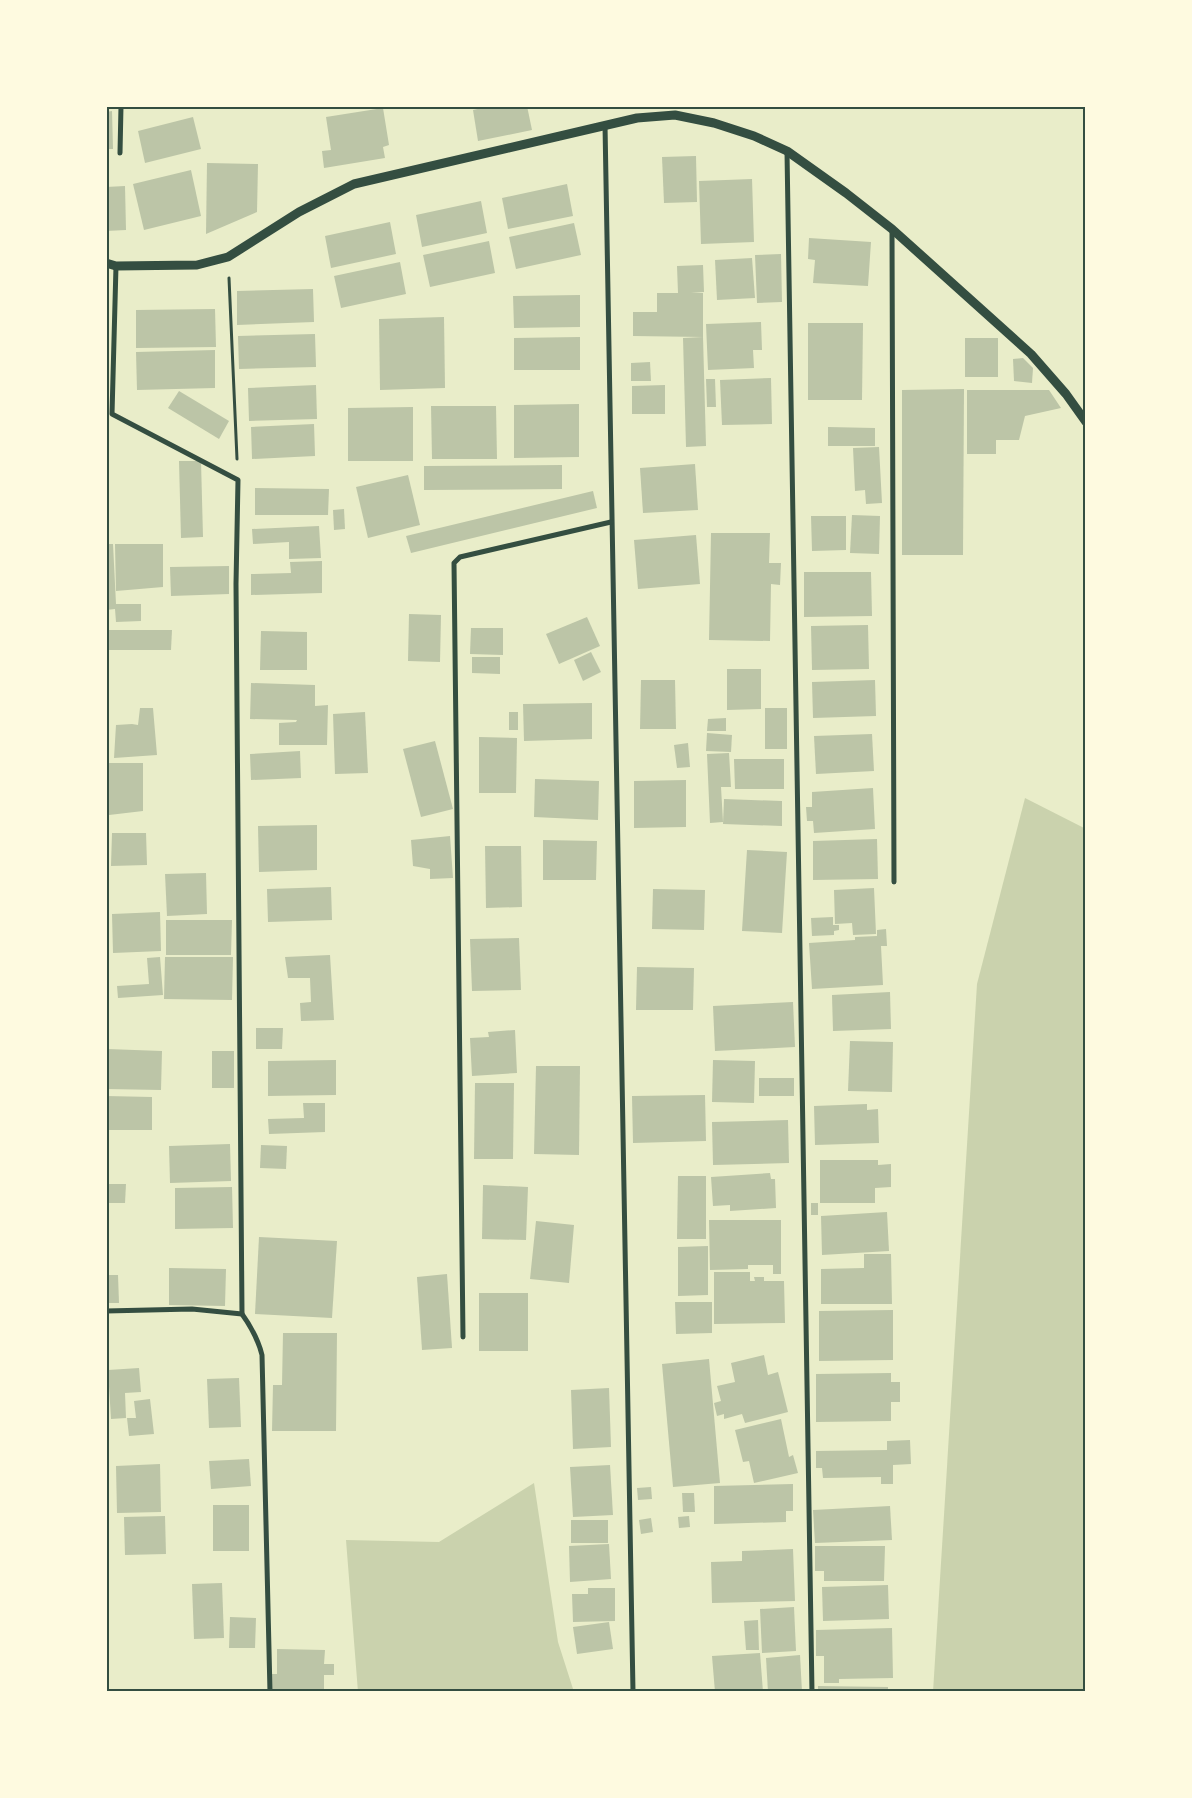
<svg xmlns="http://www.w3.org/2000/svg" width="1192" height="1798" font-family="Manrope,sans-serif">
<style>
.green{fill:#cad2ad}
.building{fill:#bcc5a7}
.lines{fill:none;stroke-linecap:round;stroke-linejoin:round}
.path{stroke:#344e41;stroke-width:3}
.minor{stroke:#344e41;stroke-width:5}
.tertiary{stroke:#344e41;stroke-width:9}
.neatline{fill:none;stroke:#344e41;stroke-width:2}
</style>
<rect width="100%" height="100%" fill="#e9edc9"/>
<g class="green">
<polygon points="1025,798 1086,829 1086,1692 933,1692 977,984"/>
<polygon points="534,1483 558,1642 574,1692 358,1692 346,1540 439,1542"/>
</g>
<g class="building">
<polygon points="491,106 527,106 532,130 478,141 473,110"/>
<polygon points="383,108 389,145 383,147 385,158 324,168 322,151 331,150 326,117"/>
<polygon points="112,111 113,149 106,149 106,112"/>
<polygon points="193,117 201,149 145,163 138,131"/>
<polygon points="696,156 697,202 664,203 662,157"/>
<polygon points="207,163 258,164 257,212 206,234"/>
<polygon points="191,170 201,216 144,230 133,184"/>
<polygon points="752,179 754,242 701,244 699,181"/>
<polygon points="567,184 573,216 508,229 502,198"/>
<polygon points="125,186 126,230 106,231 106,187"/>
<polygon points="481,201 487,233 422,247 416,215"/>
<polygon points="390,222 396,254 331,268 325,236"/>
<polygon points="574,223 581,255 516,269 509,237"/>
<polygon points="809,238 871,242 868,286 813,283 815,260 808,259"/>
<polygon points="489,241 495,273 430,287 423,255"/>
<polygon points="781,254 782,302 757,303 755,255"/>
<polygon points="752,258 755,298 717,300 715,260"/>
<polygon points="400,262 406,294 341,308 334,276"/>
<polygon points="703,265 704,292 691,293 703,293 703,337 633,336 633,312 657,312 657,293 678,293 677,266"/>
<polygon points="313,289 314,322 237,325 237,291"/>
<polygon points="580,295 580,327 514,328 513,296"/>
<polygon points="215,309 216,347 136,348 136,310"/>
<polygon points="444,317 445,388 380,390 379,319"/>
<polygon points="761,322 762,350 753,350 754,368 708,370 706,324"/>
<polygon points="808,323 863,323 862,400 808,400"/>
<polygon points="315,334 316,367 239,369 238,336"/>
<polygon points="580,337 580,370 514,370 514,338"/>
<polygon points="703,337 706,446 686,447 683,338"/>
<rect x="965" y="338" width="33" height="39"/>
<polygon points="215,350 215,388 137,390 136,352"/>
<polygon points="1023,358 1033,368 1032,383 1014,381 1013,359"/>
<polygon points="650,362 651,381 631,381 631,363"/>
<polygon points="771,378 772,424 722,425 720,380"/>
<polygon points="706,379 715,379 716,407 707,407"/>
<polygon points="316,385 317,419 249,421 248,388"/>
<polygon points="665,385 665,414 632,414 632,386"/>
<polygon points="964,389 963,555 902,555 902,390"/>
<polygon points="967,390 1049,390 1061,408 1025,416 1019,440 996,440 996,454 967,454"/>
<polygon points="179,391 229,421 219,439 168,408"/>
<polygon points="579,404 579,457 514,458 514,405"/>
<polygon points="431,406 496,406 497,459 432,459"/>
<polygon points="413,407 413,461 348,461 348,408"/>
<polygon points="314,424 315,456 252,459 251,427"/>
<polygon points="828,427 875,428 875,446 828,446"/>
<polygon points="879,447 882,503 866,504 865,490 855,491 853,448"/>
<polygon points="179,461 201,461 203,537 181,538"/>
<polygon points="695,464 698,510 643,513 640,468"/>
<polygon points="562,465 562,489 424,490 424,466"/>
<polygon points="408,475 420,525 368,538 356,487"/>
<polygon points="255,488 329,489 328,515 255,515"/>
<polygon points="593,491 597,508 411,553 406,536"/>
<polygon points="344,509 345,529 334,530 333,510"/>
<polygon points="852,515 880,516 879,554 850,553"/>
<polygon points="811,516 846,516 846,550 812,551"/>
<polygon points="319,526 321,558 289,559 289,542 253,544 252,529"/>
<polygon points="711,533 770,533 769,563 781,563 780,585 771,584 770,641 709,640"/>
<polygon points="696,535 700,584 638,589 634,540"/>
<polygon points="106,544 113,544 116,604 141,604 141,621 116,622 115,609 106,610"/>
<polygon points="115,544 163,544 163,587 116,591"/>
<polygon points="322,561 322,593 251,595 251,574 291,573 290,562"/>
<polygon points="229,566 229,594 171,596 170,567"/>
<polygon points="804,572 871,572 872,616 804,617"/>
<polygon points="409,614 441,615 440,662 408,661"/>
<polygon points="587,617 600,646 559,664 546,634"/>
<polygon points="868,625 869,669 812,670 811,626"/>
<polygon points="471,628 503,628 503,655 470,654"/>
<polygon points="106,630 172,630 171,650 106,650"/>
<polygon points="261,631 307,632 307,670 260,670"/>
<polygon points="591,652 601,672 583,681 574,660"/>
<polygon points="472,657 500,657 500,674 472,673"/>
<polygon points="727,669 761,669 761,709 727,710"/>
<polygon points="641,680 675,680 676,729 640,729"/>
<polygon points="875,680 876,716 813,718 812,682"/>
<polygon points="251,683 315,685 315,706 328,705 327,745 279,745 279,723 296,722 297,720 250,719"/>
<polygon points="592,703 592,739 524,741 523,704"/>
<polygon points="140,708 153,708 157,755 114,758 116,725 132,724 138,725"/>
<rect x="765" y="708" width="22" height="41"/>
<polygon points="365,712 368,773 335,774 333,714"/>
<rect x="509" y="712" width="9" height="18"/>
<polygon points="726,718 726,731 707,731 708,719"/>
<polygon points="707,733 732,735 731,752 706,751"/>
<polygon points="872,734 874,771 816,774 814,736"/>
<polygon points="479,737 517,738 516,793 479,793"/>
<polygon points="435,741 453,809 421,817 403,749"/>
<polygon points="688,743 690,767 677,768 674,745"/>
<polygon points="300,751 301,778 251,780 250,754"/>
<polygon points="729,753 731,787 721,787 723,822 710,823 707,754"/>
<polygon points="734,759 784,759 784,789 735,789"/>
<polygon points="106,763 143,763 143,811 109,815"/>
<polygon points="535,779 599,781 598,820 534,817"/>
<polygon points="686,780 686,827 634,828 634,781"/>
<polygon points="873,788 875,829 814,833 813,821 807,821 806,807 812,807 812,792"/>
<polygon points="724,799 782,801 782,826 723,824"/>
<polygon points="317,825 317,870 259,872 258,826"/>
<polygon points="112,833 146,833 147,865 111,866"/>
<polygon points="450,836 453,878 430,879 430,869 413,866 411,840"/>
<polygon points="877,839 878,879 813,880 813,841"/>
<polygon points="543,840 597,841 596,880 543,880"/>
<polygon points="485,846 521,846 522,907 486,908"/>
<polygon points="747,850 787,852 782,933 742,931"/>
<polygon points="206,873 207,914 167,916 165,874"/>
<polygon points="331,887 332,920 268,922 267,889"/>
<polygon points="874,888 876,934 853,935 852,923 835,924 834,890"/>
<polygon points="653,889 705,890 704,930 652,929"/>
<polygon points="160,912 161,951 113,953 112,914"/>
<polygon points="833,917 833,925 839,925 839,930 834,931 834,935 812,936 811,918"/>
<polygon points="166,920 232,920 231,955 166,955"/>
<polygon points="886,929 887,946 881,946 883,985 812,989 809,943 855,940 855,937 877,936 877,930"/>
<polygon points="519,938 521,990 472,991 470,939"/>
<polygon points="330,955 334,1020 301,1021 300,1003 311,1002 310,978 288,978 285,957"/>
<polygon points="160,957 163,995 118,998 117,986 149,984 147,958"/>
<polygon points="165,957 233,957 232,1000 164,999"/>
<polygon points="637,967 694,968 693,1010 636,1010"/>
<polygon points="890,992 891,1029 833,1031 832,995"/>
<polygon points="793,1002 795,1047 715,1051 713,1006"/>
<polygon points="256,1028 283,1028 282,1049 256,1049"/>
<polygon points="515,1030 517,1073 472,1076 470,1038 489,1037 488,1032"/>
<polygon points="850,1041 893,1042 892,1092 848,1091"/>
<polygon points="107,1049 162,1051 161,1090 106,1089"/>
<rect x="212" y="1051" width="22" height="37"/>
<polygon points="336,1060 336,1095 268,1096 268,1061"/>
<polygon points="713,1060 755,1061 754,1103 712,1102"/>
<polygon points="536,1066 580,1066 579,1155 534,1154"/>
<rect x="759" y="1078" width="35" height="18"/>
<polygon points="475,1083 514,1083 513,1159 474,1159"/>
<polygon points="705,1095 706,1141 633,1143 632,1096"/>
<polygon points="106,1096 152,1097 152,1130 106,1130"/>
<polygon points="303,1103 325,1103 325,1132 269,1134 268,1119 304,1118"/>
<polygon points="867,1104 867,1110 878,1109 879,1143 815,1145 814,1106"/>
<polygon points="788,1120 789,1163 713,1165 712,1122"/>
<polygon points="230,1144 231,1181 170,1183 169,1146"/>
<polygon points="261,1145 287,1146 286,1169 260,1168"/>
<polygon points="820,1160 878,1160 878,1165 891,1164 891,1187 875,1188 875,1203 820,1203"/>
<polygon points="770,1173 771,1179 775,1179 776,1208 730,1211 730,1205 713,1206 711,1177"/>
<polygon points="678,1176 706,1176 706,1239 677,1239"/>
<polygon points="106,1184 126,1184 125,1203 106,1203"/>
<polygon points="483,1185 528,1187 526,1240 482,1239"/>
<polygon points="232,1187 233,1228 175,1229 175,1188"/>
<rect x="811" y="1203" width="7" height="12"/>
<polygon points="887,1212 889,1251 822,1255 821,1216"/>
<polygon points="709,1220 781,1220 781,1274 773,1274 773,1265 748,1265 748,1269 710,1270"/>
<polygon points="536,1221 574,1225 569,1283 530,1279"/>
<polygon points="259,1237 337,1241 332,1318 255,1314"/>
<polygon points="708,1246 708,1295 678,1296 678,1247"/>
<polygon points="864,1254 891,1254 892,1304 821,1304 821,1269 864,1268"/>
<polygon points="169,1268 226,1269 225,1306 169,1305"/>
<polygon points="714,1272 750,1272 750,1281 755,1281 754,1277 764,1277 764,1281 784,1281 785,1323 714,1324"/>
<polygon points="447,1274 452,1348 422,1350 417,1277"/>
<polygon points="106,1275 118,1275 119,1303 106,1303"/>
<rect x="479" y="1293" width="49" height="58"/>
<polygon points="675,1302 712,1302 712,1333 676,1334"/>
<polygon points="893,1310 893,1360 819,1361 819,1311"/>
<polygon points="283,1333 337,1333 336,1431 272,1431 273,1385 282,1385"/>
<polygon points="764,1355 768,1375 778,1372 788,1412 745,1423 742,1414 724,1419 724,1414 717,1416 714,1403 721,1401 717,1386 735,1382 731,1363"/>
<polygon points="709,1359 720,1483 673,1487 662,1364"/>
<polygon points="139,1368 141,1392 125,1393 126,1418 111,1419 108,1370"/>
<polygon points="891,1373 891,1382 900,1382 900,1402 891,1402 891,1421 816,1422 816,1374"/>
<polygon points="239,1378 241,1427 209,1428 207,1379"/>
<polygon points="609,1388 611,1447 573,1449 571,1390"/>
<polygon points="150,1399 154,1434 129,1436 127,1418 136,1418 134,1401"/>
<polygon points="781,1419 789,1457 793,1455 798,1473 754,1483 749,1461 743,1462 735,1430"/>
<polygon points="910,1440 911,1464 893,1465 893,1484 881,1484 881,1477 823,1478 822,1468 816,1468 816,1451 887,1450 887,1441"/>
<polygon points="249,1459 251,1486 211,1489 209,1461"/>
<polygon points="160,1464 161,1512 117,1513 116,1466"/>
<polygon points="610,1465 613,1515 573,1517 570,1467"/>
<polygon points="793,1484 793,1511 786,1511 786,1522 714,1524 714,1486"/>
<polygon points="651,1487 652,1499 638,1500 637,1488"/>
<polygon points="682,1493 694,1493 695,1512 683,1512"/>
<rect x="213" y="1505" width="36" height="46"/>
<polygon points="890,1506 892,1540 815,1543 813,1510"/>
<polygon points="165,1516 166,1554 125,1555 124,1517"/>
<polygon points="689,1516 690,1527 679,1528 678,1517"/>
<polygon points="651,1518 653,1532 641,1534 639,1520"/>
<rect x="571" y="1520" width="37" height="23"/>
<polygon points="609,1544 611,1579 570,1582 569,1546"/>
<polygon points="815,1546 885,1546 884,1581 824,1581 824,1571 815,1571"/>
<polygon points="793,1549 795,1601 712,1603 711,1562 742,1561 742,1551"/>
<polygon points="222,1583 224,1638 194,1639 192,1584"/>
<polygon points="888,1585 889,1619 823,1621 822,1587"/>
<polygon points="588,1588 615,1588 615,1621 573,1622 572,1594 588,1594"/>
<polygon points="794,1607 796,1651 762,1653 760,1609"/>
<polygon points="230,1617 256,1618 255,1648 229,1648"/>
<polygon points="758,1620 759,1650 746,1650 744,1621"/>
<polygon points="609,1622 613,1649 577,1654 573,1627"/>
<polygon points="892,1628 893,1678 839,1679 839,1683 824,1683 824,1656 816,1656 816,1630"/>
<polygon points="277,1649 325,1650 324,1664 334,1664 334,1675 324,1675 324,1692 272,1692 272,1674 277,1674"/>
<polygon points="760,1653 763,1692 715,1692 712,1656"/>
<polygon points="800,1655 802,1692 768,1692 766,1658"/>
<polygon points="818,1686 888,1687 888,1692 818,1692"/>
</g>
<g class="lines">
<polyline class="path" points="229,278 237,459"/>
<g class="minor">
<polyline points="605,125 633,1692"/>
<polyline points="787,152 812,1692"/>
<polyline points="120,153 121,106"/>
<polyline points="892,230 894,882"/>
<path d="M116 266 112 414 238 480 236 584 242 1314C252 1328 258 1339 262 1355L270 1692"/>
<polyline points="106,1311 192,1309 242,1314"/>
<polyline points="463,1337 454,563 460,557 611,522"/>
</g>
<polyline class="tertiary" points="106,263 116,266 197,265 228,257 299,212 354,184 637,118 675,115 714,123 754,136 787,151 846,193 892,229 1031,354 1066,394 1086,422"/>
</g>
<rect width="1192" height="1798" fill="none" stroke="#fefae0" stroke-width="215"/>
<rect x="108" y="108" width="976" height="1582" class="neatline"/>
</svg>
